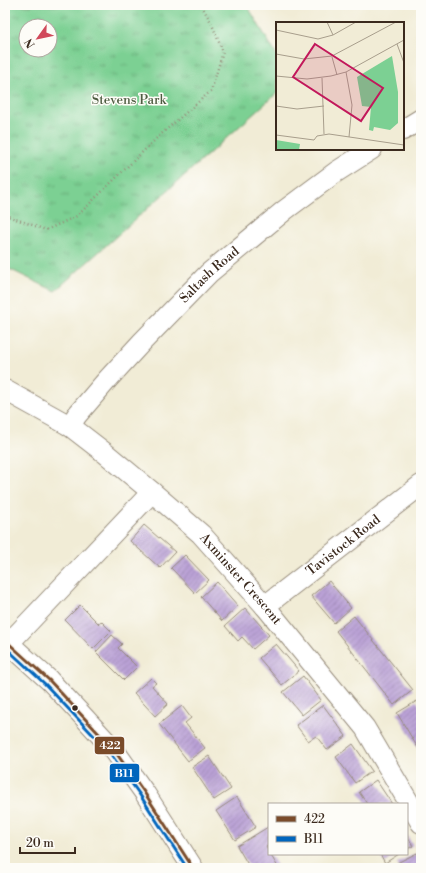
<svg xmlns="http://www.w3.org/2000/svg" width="426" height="873" font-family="'Libre Bodoni',serif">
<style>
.park{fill:url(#park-tufts);stroke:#5c7d58;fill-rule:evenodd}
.building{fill:url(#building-hatch)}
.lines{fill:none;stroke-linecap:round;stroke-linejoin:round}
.minor-casing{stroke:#968b7a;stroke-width:22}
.path{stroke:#968b7a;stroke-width:2.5;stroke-dasharray:1 3;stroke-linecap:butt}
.minor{stroke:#fff;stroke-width:20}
.bus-1-casing{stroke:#fdfcf7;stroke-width:6}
.bus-2-casing{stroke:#fdfcf7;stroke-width:6}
.bus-1{stroke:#7a4b2a;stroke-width:3}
.bus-2{stroke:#0065bd;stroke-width:3}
.bus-dot{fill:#3b2a1e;stroke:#fdfcf7;stroke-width:1.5}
.labels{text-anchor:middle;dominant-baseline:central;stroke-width:3;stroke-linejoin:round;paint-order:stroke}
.park-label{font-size:13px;fill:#4e5c41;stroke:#fdfcf7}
.street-label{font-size:13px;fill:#3b2a1e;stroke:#fdfcf7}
.inset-road{fill:none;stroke:#a89e8c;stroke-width:1}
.view{fill:#c2185b;fill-opacity:0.15;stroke:#c2185b;stroke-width:2}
.inset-edge{fill:none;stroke:#3b2a1e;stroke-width:2}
.line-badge{stroke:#fdfcf7;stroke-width:1.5}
.badge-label{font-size:11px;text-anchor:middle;font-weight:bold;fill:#fff}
</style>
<defs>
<pattern id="park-tufts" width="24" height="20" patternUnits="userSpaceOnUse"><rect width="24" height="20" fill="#7cd093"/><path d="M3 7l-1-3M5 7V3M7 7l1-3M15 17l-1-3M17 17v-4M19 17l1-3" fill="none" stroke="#67a977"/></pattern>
<pattern id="building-hatch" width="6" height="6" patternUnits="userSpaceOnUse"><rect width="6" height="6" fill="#baa1d6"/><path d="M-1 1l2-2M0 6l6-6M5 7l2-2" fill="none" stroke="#9883ad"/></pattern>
</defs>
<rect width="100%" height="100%" fill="#fdfcf7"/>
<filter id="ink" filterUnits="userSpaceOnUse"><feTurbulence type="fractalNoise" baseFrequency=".025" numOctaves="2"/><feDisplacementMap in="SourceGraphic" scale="8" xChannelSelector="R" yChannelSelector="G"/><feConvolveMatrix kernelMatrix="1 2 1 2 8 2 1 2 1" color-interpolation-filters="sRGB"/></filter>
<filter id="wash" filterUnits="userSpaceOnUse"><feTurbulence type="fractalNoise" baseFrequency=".012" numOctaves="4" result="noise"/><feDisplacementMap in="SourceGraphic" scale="16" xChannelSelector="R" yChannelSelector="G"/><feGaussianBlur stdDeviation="0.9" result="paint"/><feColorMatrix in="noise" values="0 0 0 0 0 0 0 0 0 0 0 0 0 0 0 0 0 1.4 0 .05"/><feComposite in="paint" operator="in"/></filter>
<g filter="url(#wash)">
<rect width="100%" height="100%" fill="#f1ecd6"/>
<path class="park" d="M5 5H247L277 56V93L55 291 5 267ZM26 26H50V50H26Z"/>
<g id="blocks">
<g class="building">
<polygon points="144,525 175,552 160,568 130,541"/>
<polygon points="185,555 209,580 195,593 171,568"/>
<polygon points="329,581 351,608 334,623 311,596"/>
<polygon points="217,582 238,606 222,621 201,597"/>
<polygon points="80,605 99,624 101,621 111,631 93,649 65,620"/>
<polygon points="245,608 269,635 253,649 242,637 238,641 225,626"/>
<polygon points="354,616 413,690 394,705 336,631"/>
<polygon points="112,635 122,644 118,648 137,667 124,680 96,652"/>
<polygon points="276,644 299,671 282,685 259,658"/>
<polygon points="303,676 321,700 302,715 283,692"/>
<polygon points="151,678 156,683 152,686 168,704 155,716 134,693"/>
<polygon points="417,701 421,708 421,753 397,713"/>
<polygon points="323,705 346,736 327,750 316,736 308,741 296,725"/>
<polygon points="182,706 191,718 185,723 205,748 188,761 159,724"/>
<polygon points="353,744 372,771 355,783 336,757"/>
<polygon points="209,756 231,789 214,800 192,767"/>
<polygon points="376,780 392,804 367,804 359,792"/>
<polygon points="237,797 256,827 235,840 216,811"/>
<polygon points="268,827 269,829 269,845 266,847 269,852 269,854 270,854 278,867 276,868 250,868 237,846"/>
<polygon points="407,835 413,846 407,849"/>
<polygon points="417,853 421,861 421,868 400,868 397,863"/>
<polygon points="380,854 399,854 385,863"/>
</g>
</g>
</g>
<g filter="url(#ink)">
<use href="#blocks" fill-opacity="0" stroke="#968b7a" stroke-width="1"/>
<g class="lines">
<defs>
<g id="minor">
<polyline points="403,130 421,119"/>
<path id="s1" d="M5 390 70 426 105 453 152 492 201 534 265 606 365 728 421 823"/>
<path id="s2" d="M70 426 77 415 107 380 141 343 209 273 285 210 336 172 372 149"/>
<path id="s3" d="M265 606 421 485"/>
<polyline points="5,640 49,680 81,714 114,750 144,792 193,868"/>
<polyline points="9,643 152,492"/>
</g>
</defs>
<use href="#minor" class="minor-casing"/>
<polyline class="path" points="5,215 46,230 77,216 159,136 211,91 223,52 211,22 201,5"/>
<use href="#minor" class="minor"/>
<defs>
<polyline id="bus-1" points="5,640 49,680 114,750 144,792 193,868"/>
<polyline id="bus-2" points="5,647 45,684 110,753 140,795 187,868"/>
</defs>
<use href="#bus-1" class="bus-1-casing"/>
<use href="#bus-2" class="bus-2-casing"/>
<use href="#bus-1" class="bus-1"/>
<use href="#bus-2" class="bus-2"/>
</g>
</g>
<circle class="bus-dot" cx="75" cy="708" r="3.5"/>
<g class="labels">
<g class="park-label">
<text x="129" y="100">Stevens Park</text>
</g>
<g class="street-label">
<text stroke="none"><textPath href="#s2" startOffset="206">Saltash Road</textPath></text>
<text stroke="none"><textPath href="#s3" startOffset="99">Tavistock Road</textPath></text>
<text stroke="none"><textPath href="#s1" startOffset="304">Axminster Crescent</textPath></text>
</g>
</g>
<g transform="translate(276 22)">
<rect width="128" height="128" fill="#f1ecd6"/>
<path d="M116 34 122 70V101L114 108 98 105 97 109 93 108 95 85 86 84 81 55ZM0 118 24 122 23 128H0Z" fill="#7cd093"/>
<path class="inset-road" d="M51 0 57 13M0 8 42 17 57 13 80 0M121 22 128 41M0 32 28 37 56 34 120 0M56 35 61 53M70 50 76 83 73 115M0 54 31 57 55 54 70 50 128 18M46 56 48 112M0 84 21 87 48 84M0 113 38 118M38 118 41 114 53 112 128 123"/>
<path class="view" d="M39 22 107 66 85 99 17 55Z"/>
<rect width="128" height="128" class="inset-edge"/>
</g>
<g class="line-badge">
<rect x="94" y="736" width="31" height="19" rx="4" fill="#7a4b2a"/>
<rect x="109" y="763" width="31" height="20" rx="4" fill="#0065bd"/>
</g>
<g class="badge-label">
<text x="110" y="749">422</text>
<text x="124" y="777">B11</text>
</g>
<rect width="426" height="873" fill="none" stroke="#fdfcf7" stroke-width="20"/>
<rect x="268" y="803" width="140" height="52" fill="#fdfcf7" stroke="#afa8a0"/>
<rect x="276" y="816" width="20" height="6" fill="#7a4b2a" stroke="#afa8a0"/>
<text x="304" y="823" font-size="12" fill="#3b2a1e">422</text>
<rect x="276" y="836" width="20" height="6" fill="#0065bd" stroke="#afa8a0"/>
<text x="304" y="843" font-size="12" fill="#3b2a1e">B11</text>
<g transform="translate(38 38) rotate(237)"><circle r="19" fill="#fdfcf7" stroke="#afa8a0"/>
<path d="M0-3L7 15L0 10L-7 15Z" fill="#d1495b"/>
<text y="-6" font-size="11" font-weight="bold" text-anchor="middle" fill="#3b2a1e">N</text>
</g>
<path d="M20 847v6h55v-6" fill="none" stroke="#3b2a1e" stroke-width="2"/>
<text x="26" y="847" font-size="12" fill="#3b2a1e" stroke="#fdfcf7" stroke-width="3" paint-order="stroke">20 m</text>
</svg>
